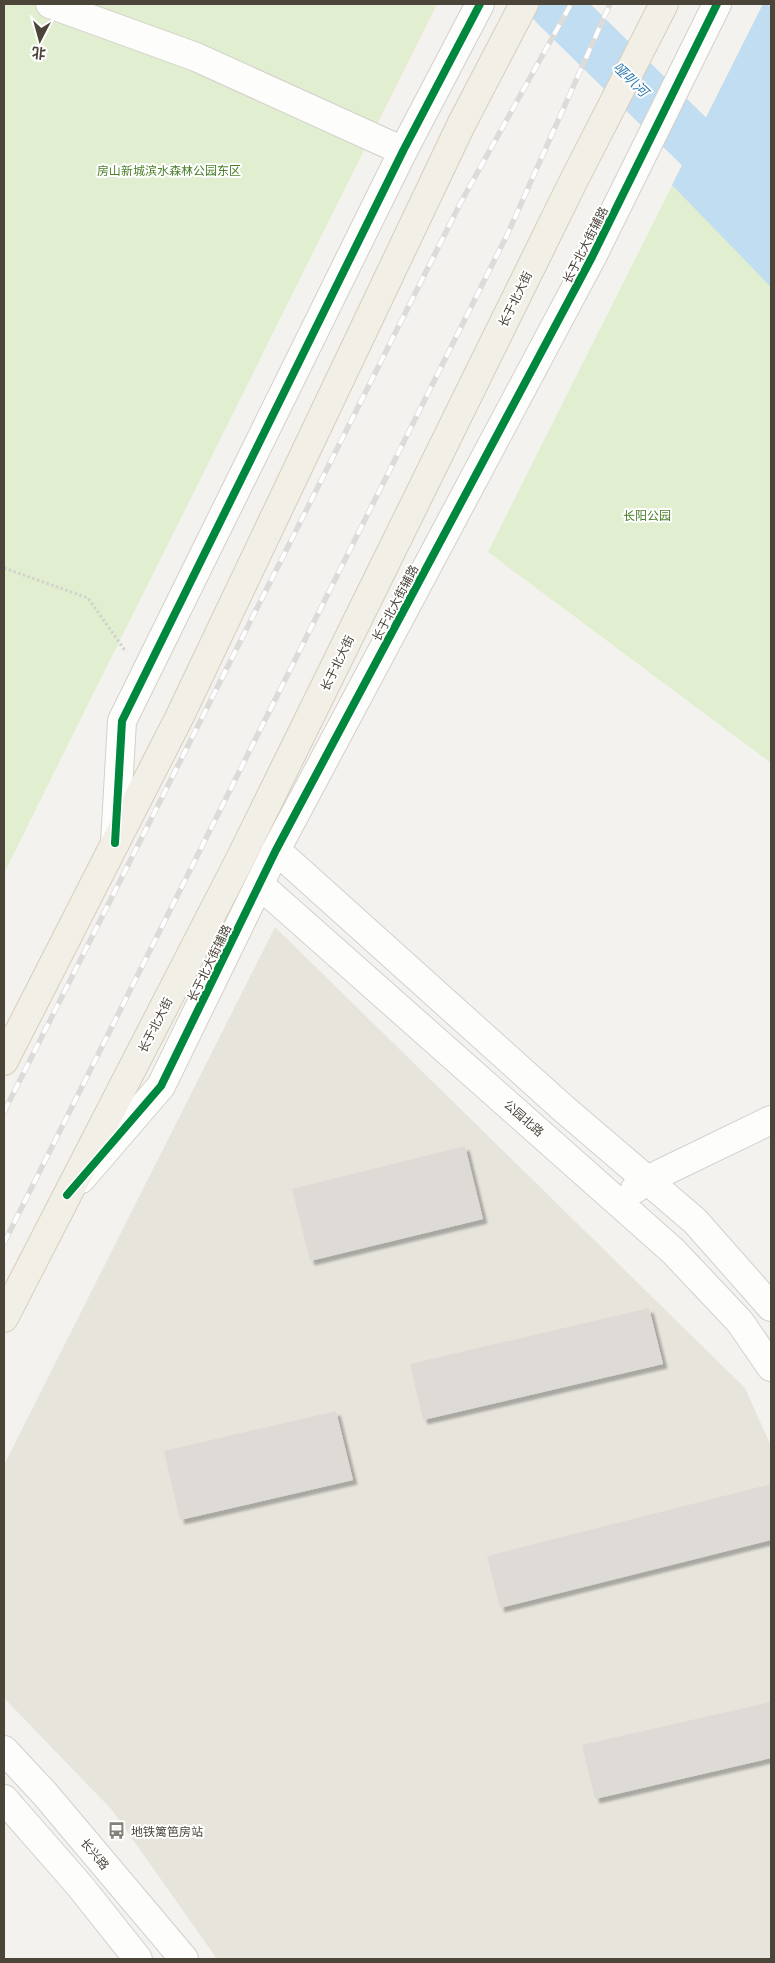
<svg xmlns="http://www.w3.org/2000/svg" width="775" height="1963" font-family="Inter,'Noto Sans SC',sans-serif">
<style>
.residential{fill:#e7e4dc}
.green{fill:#e1eecf}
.water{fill:#c0ddf1}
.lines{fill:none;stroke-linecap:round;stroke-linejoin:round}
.river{stroke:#c0ddf1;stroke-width:51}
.building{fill:#dedbd6;filter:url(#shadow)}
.minor-casing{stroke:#d2d0cb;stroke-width:30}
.major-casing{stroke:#d6cebb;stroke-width:30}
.path{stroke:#d3d2cc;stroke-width:3;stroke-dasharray:2.5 2.5;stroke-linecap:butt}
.minor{stroke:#fdfdfc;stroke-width:28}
.major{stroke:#f2efe6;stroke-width:28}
.rail-casing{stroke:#dbdbda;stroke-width:5.5}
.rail{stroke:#fff;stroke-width:4;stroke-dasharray:11;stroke-linecap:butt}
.cycleway-casing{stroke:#fff;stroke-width:11}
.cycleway{stroke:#00873e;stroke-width:8}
.labels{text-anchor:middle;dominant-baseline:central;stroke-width:4;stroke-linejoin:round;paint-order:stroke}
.park-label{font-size:12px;fill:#4a7f2a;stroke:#fff}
.street-label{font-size:12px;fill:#4b4439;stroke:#fff}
.poi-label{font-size:12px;fill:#4b4439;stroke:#fff;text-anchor:start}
.water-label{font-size:14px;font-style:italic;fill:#2e7ab2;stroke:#fff}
</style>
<defs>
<filter id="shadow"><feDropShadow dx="4.5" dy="4.5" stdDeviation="1" flood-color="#0004"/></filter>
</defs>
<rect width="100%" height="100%" fill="#f4f2ee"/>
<polygon class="residential" points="275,927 745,1388 771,1446 771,1959 217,1959 112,1810 4,1698 4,1465"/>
<g class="green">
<polygon points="4,4 437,4 4,873"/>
<polygon points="763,4 771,4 771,763 488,552"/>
</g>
<polygon class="water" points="763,4 771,6 771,287 672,185"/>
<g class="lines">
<polyline class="river" points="554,4 771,217"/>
</g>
<g class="building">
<polygon points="465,1146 483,1219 310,1261 292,1189"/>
<polygon points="649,1308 663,1364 423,1420 410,1364"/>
<polygon points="336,1411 353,1480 180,1520 164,1451"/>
<polygon points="771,1484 771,1540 500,1608 487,1556"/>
<polygon points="771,1702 771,1758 595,1799 582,1745"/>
</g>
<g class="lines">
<defs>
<g id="minor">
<polyline points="50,4 196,57 403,151"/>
<polyline points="115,843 122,721 403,151 480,4"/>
<polyline points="276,850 564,1109 695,1221 771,1307"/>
<polyline points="260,885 673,1251 740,1322 771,1367"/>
<polyline points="81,1179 161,1086 276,850 592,257 717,4"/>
<polyline points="635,1189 647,1180 771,1120"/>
<polyline points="4,1750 45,1794 184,1959"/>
<polyline points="4,1799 80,1886 138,1959"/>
</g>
<g id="major">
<polyline points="4,1061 179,718 461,125 524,4"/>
<polyline points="4,1318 239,861 572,184 664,4"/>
</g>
</defs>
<use href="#minor" class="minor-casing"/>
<use href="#major" class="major-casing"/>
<polyline class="path" points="4,568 88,598 126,652"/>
<use href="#minor" class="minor"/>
<use href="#major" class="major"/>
<defs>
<g id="rail">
<polyline points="4,1112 461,202 571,4"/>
<polyline points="4,1243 508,233 610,4"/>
</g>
</defs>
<use href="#rail" class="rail-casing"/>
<use href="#rail" class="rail"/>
<defs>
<g id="cycleway">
<polyline points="115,843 122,721 403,151 480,4"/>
<polyline points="67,1195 161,1086 276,850 592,257 717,4"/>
</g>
</defs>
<use href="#cycleway" class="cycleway-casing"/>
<use href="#cycleway" class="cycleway"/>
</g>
<defs>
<symbol id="bus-bare" viewBox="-9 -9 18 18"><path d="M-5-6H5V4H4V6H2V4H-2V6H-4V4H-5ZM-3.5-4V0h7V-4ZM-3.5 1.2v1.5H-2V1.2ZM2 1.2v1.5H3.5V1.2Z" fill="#868178" stroke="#fff" stroke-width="2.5" paint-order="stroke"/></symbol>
</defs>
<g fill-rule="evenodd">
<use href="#bus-bare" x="104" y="1818" width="25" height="25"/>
</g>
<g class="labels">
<g class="park-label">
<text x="169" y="170">房山新城滨水森林公园东区</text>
<text x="647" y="515">长阳公园</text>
</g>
<g class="street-label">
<text transform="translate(585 245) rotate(-63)">长于北大街辅路</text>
<text transform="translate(515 299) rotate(-64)">长于北大街</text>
<text transform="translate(395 603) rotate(-62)">长于北大街辅路</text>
<text transform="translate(337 663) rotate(-64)">长于北大街</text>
<text transform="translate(209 963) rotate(-64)">长于北大街辅路</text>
<text transform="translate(155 1025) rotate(-63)">长于北大街</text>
<text transform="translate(524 1118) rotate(41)">公园北路</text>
<text transform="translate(95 1854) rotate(50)">长兴路</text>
</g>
<g class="poi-label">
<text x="131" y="1831">地铁篱笆房站</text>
</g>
<g class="water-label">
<text transform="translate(631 79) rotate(44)">哑叭河</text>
</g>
</g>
<rect width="775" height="1963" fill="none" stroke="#4b4439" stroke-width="10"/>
<g transform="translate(40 40) rotate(186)" stroke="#ffffff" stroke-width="4" paint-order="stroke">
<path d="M0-4L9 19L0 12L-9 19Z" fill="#4b4439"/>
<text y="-8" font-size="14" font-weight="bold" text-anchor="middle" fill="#4b4439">北</text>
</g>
</svg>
